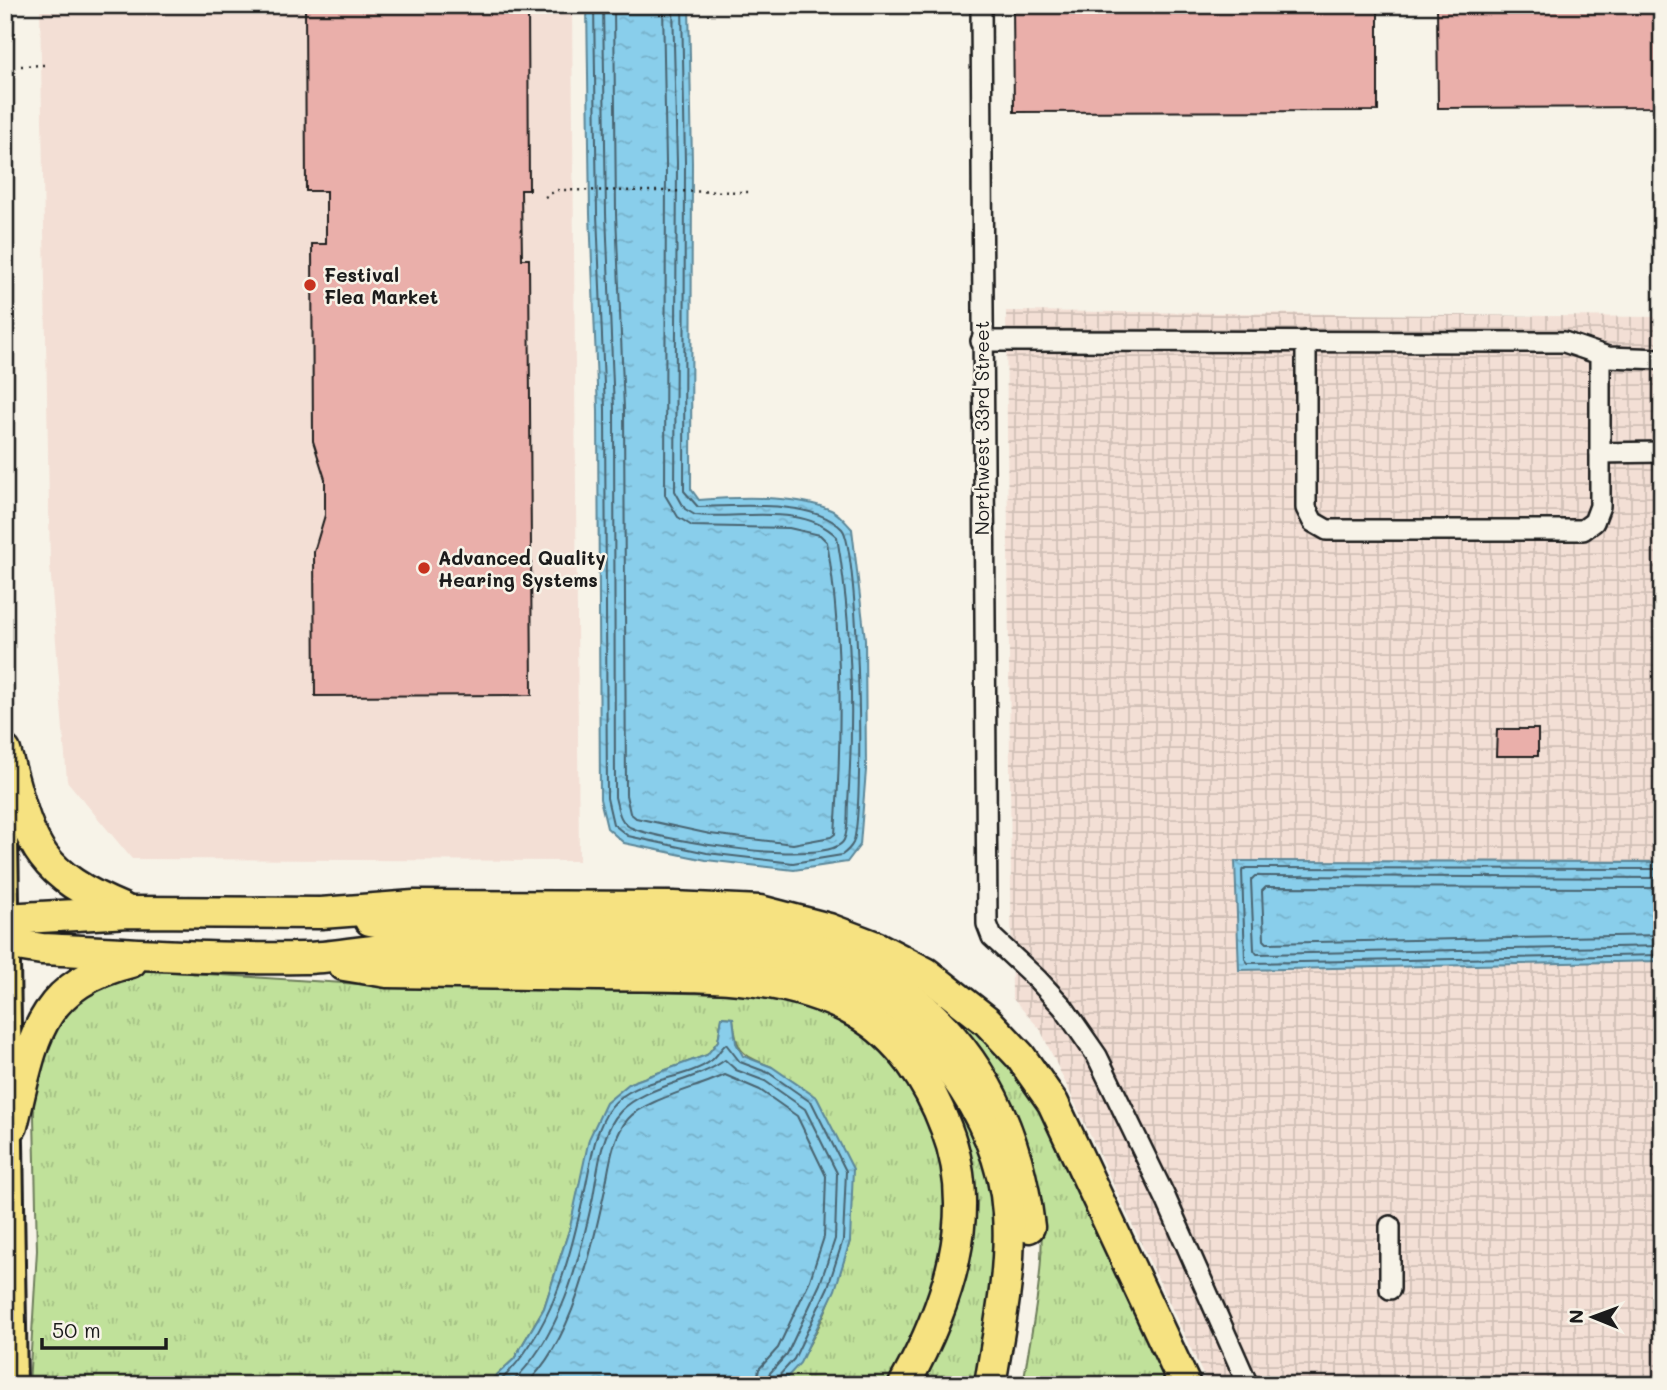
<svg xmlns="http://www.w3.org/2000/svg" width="1667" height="1390" font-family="Mali,sans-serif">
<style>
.built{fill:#f3dfd5}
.industrial{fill:url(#industrial-grid)}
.grass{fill:url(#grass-tufts);stroke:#6e7e5b;stroke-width:2}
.water{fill:url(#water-ripples);stroke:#5d8798;stroke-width:2}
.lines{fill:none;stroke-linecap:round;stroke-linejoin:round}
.shore{stroke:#48636f;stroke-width:2}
.building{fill:#eaafaa;stroke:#1c1c1c;stroke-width:2}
.minor-casing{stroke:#1c1c1c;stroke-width:24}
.major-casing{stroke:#1c1c1c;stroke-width:30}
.highway-casing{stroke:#1c1c1c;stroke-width:35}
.path{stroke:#1c1c1c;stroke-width:2.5;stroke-dasharray:2 5;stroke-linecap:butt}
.minor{stroke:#f7f3e8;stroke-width:19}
.major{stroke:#f6e281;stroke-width:24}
.highway{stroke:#f6e281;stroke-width:30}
.poi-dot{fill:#c8321e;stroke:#f7f3e8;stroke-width:2.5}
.labels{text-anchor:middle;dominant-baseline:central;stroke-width:5;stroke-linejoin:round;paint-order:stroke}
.poi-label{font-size:19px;font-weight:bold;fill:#1c1c1c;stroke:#f7f3e8;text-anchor:start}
.street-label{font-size:19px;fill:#1c1c1c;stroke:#f7f3e8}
</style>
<defs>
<pattern id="industrial-grid" width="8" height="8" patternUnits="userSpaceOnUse" patternTransform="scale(1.75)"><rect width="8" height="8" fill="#f3dfd5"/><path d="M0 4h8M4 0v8" fill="none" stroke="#d0bfb6"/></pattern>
<pattern id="grass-tufts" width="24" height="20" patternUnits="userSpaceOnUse" patternTransform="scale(1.75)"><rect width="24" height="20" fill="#c0e19a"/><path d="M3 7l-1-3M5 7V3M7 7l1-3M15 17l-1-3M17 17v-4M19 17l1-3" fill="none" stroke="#a4c084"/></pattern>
<pattern id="water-ripples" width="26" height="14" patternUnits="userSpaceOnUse" patternTransform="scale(1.75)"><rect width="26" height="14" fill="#89ceeb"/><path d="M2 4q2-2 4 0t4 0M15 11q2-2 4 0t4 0" fill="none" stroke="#76b0c9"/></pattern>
</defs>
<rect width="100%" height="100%" fill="#f7f3e8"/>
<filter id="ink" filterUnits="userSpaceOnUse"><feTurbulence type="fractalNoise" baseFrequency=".0143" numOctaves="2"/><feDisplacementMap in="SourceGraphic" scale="14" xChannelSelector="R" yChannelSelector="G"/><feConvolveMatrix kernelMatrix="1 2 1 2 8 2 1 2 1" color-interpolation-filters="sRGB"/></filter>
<g filter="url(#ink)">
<polygon class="built" points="40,5 572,5 579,861 132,859 67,781 50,565"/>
<polygon class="industrial" points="1006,311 1662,317 1662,1385 1208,1385 1040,1029 1012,998"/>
<g class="grass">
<path d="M128 969 375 985 761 995 812 1008 855 1028 880 1045 926 1102 950 1181 943 1268 893 1385H780C817 1345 834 1292 850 1241L772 1067C740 1054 737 1053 733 1018L722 1017 718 1041 707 1055 630 1083 570 1227 544 1308 514 1359 486 1385H29L37 1250 33 1073 69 998Z"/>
<path d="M910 981 937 990 1032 1086 1175 1385H1023C1029 1343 1039 1301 1041 1258 1048 1137 999 1058 910 981Z"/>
<path d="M934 1073C1019 1178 995 1262 978 1385H914L961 1269Z"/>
</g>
<g class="water">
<path d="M587 5H689L692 163 691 489 699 500C736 497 797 495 831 510 839 513 846 523 852 529L865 639 866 770 860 845 847 862 794 870 706 860 624 843 607 828 600 799 598 410 590 214Z"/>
<polygon points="1235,861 1662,862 1662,961 1239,970"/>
<polygon points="722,1017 733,1018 736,1043 743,1056 772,1067 817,1098 853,1169 850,1241 835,1290 800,1363 780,1385 486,1385 514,1359 544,1308 570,1227 589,1139 606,1103 630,1083 707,1055 718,1041"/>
</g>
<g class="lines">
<g class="shore">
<path d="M594 5 597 214 605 409 607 798 613 824 628 836 707 853 793 863 842 855C846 852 851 847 853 843 865 817 859 547 842 529 814 499 736 506 698 507L684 491 685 163 682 5"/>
<path d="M603 5 606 214 614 409 615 797C618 808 619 823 632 828 659 840 830 869 844 840 849 830 847 813 848 803 854 715 852 623 837 537 803 502 738 520 695 515L685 509 675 491 677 163 673 5"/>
<path d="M614 5 616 214 624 409 626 795 630 813 636 818 710 834 793 844 831 837 835 834C842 737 843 638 827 542L820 535 789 528 692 526 678 517 665 495 666 163 663 5"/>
<polyline points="1662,869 1246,868 1242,871 1245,959 1248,963 1662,955"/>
<polyline points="1662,878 1255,876 1251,880 1254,950 1257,954 1662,946"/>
<polyline points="1662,888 1266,887 1262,891 1264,940 1267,943 1662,935"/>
<path d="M496 1385C552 1334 570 1260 585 1189 591 1162 594 1130 611 1107 634 1077 686 1081 712 1060 718 1055 721 1048 726 1044L740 1062 769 1073 812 1103 846 1171 843 1240 828 1287 794 1359 777 1378 775 1385"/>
<path d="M509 1385C561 1338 579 1262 593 1197 598 1170 601 1131 621 1111 647 1085 695 1082 725 1060L736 1070 765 1081 805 1109 837 1173 835 1239 820 1284 787 1354 770 1373 767 1385"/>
<path d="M525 1385C572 1342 591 1254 604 1194 609 1171 611 1138 628 1119 644 1100 700 1087 725 1075L760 1090 797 1116 826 1176 824 1237 810 1280 778 1348 759 1369 756 1385"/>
</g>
</g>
<g class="building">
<polygon points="305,5 528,5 529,190 521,190 522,259 529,259 532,695 315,696 314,552 325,515 325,479 313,441 312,244 326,244 326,191 306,191"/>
<polygon points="1013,5 1378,5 1378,111 1014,112"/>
<polygon points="1437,5 1662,5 1662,107 1438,108"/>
<polygon points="1497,729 1538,729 1538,756 1496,756"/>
</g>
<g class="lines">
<defs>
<g id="minor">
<polyline points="981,5 987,924 992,937 1037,979 1063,1007 1097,1056 1166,1199 1248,1385"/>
<polyline points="981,341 1564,342 1608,357 1662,359"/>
<polyline points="1306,341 1306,508 1313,522 1327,530 1583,530 1594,522 1600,506 1600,355"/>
<polyline points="1600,453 1662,452"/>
<polyline points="1390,1289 1390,1226"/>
</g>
<polyline id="major" points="5,841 14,1385"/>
<g id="highway">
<path d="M5 751C31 841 30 870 123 909"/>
<polyline points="5,919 129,912 321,913 414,906 673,907 760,911 829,929 876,947 926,973 987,1021 1020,1056 1053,1103 1185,1385"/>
<path d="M370 920 416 928C485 928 554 928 623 929 672 929 722 928 771 937 924 966 1012 1077 1029 1227"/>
<path d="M5 943 42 949C129 953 217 960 304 958 332 958 359 951 387 950 436 948 486 952 534 952 687 955 849 935 952 1072 982 1112 1005 1163 1008 1213 1012 1270 999 1328 990 1385"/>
<path d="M344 965 387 972C458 973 528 974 599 975 684 977 781 969 857 1013 900 1038 929 1082 946 1128 980 1215 947 1307 904 1385"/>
<path d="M12 1126C33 1042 35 986 131 962"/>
</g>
</defs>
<use href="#minor" class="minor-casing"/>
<use href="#major" class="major-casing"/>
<use href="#highway" class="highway-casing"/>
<g class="path">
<polyline points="21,66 44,65"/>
<polyline points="545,197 557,190 749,192"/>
</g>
<use href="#minor" class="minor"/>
<use href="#major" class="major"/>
<use href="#highway" class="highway"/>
</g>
</g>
<g class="poi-dot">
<circle cx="310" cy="285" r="7"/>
<circle cx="424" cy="568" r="7"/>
</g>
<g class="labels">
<g class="poi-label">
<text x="324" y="274">Festival<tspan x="324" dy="22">Flea Market</tspan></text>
<text x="438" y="557">Advanced Quality<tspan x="438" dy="22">Hearing Systems</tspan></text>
</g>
<g class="street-label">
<text transform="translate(981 428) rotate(-90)">Northwest 33rd Street</text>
</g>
</g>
<rect width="1667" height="1390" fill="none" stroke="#f7f3e8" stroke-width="28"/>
<rect x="14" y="14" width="1639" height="1362" fill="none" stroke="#1c1c1c" stroke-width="2.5" filter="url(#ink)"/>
<g transform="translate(1593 1317) rotate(271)" stroke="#f7f3e8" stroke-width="5" paint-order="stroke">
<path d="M0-5L12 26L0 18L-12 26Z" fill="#1c1c1c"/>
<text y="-10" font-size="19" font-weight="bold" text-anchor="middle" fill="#1c1c1c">N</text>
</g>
<path d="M42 1338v10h124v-10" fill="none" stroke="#1c1c1c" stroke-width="3.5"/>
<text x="52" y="1338" font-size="21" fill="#1c1c1c" stroke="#f7f3e8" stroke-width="5" paint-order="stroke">50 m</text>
</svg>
